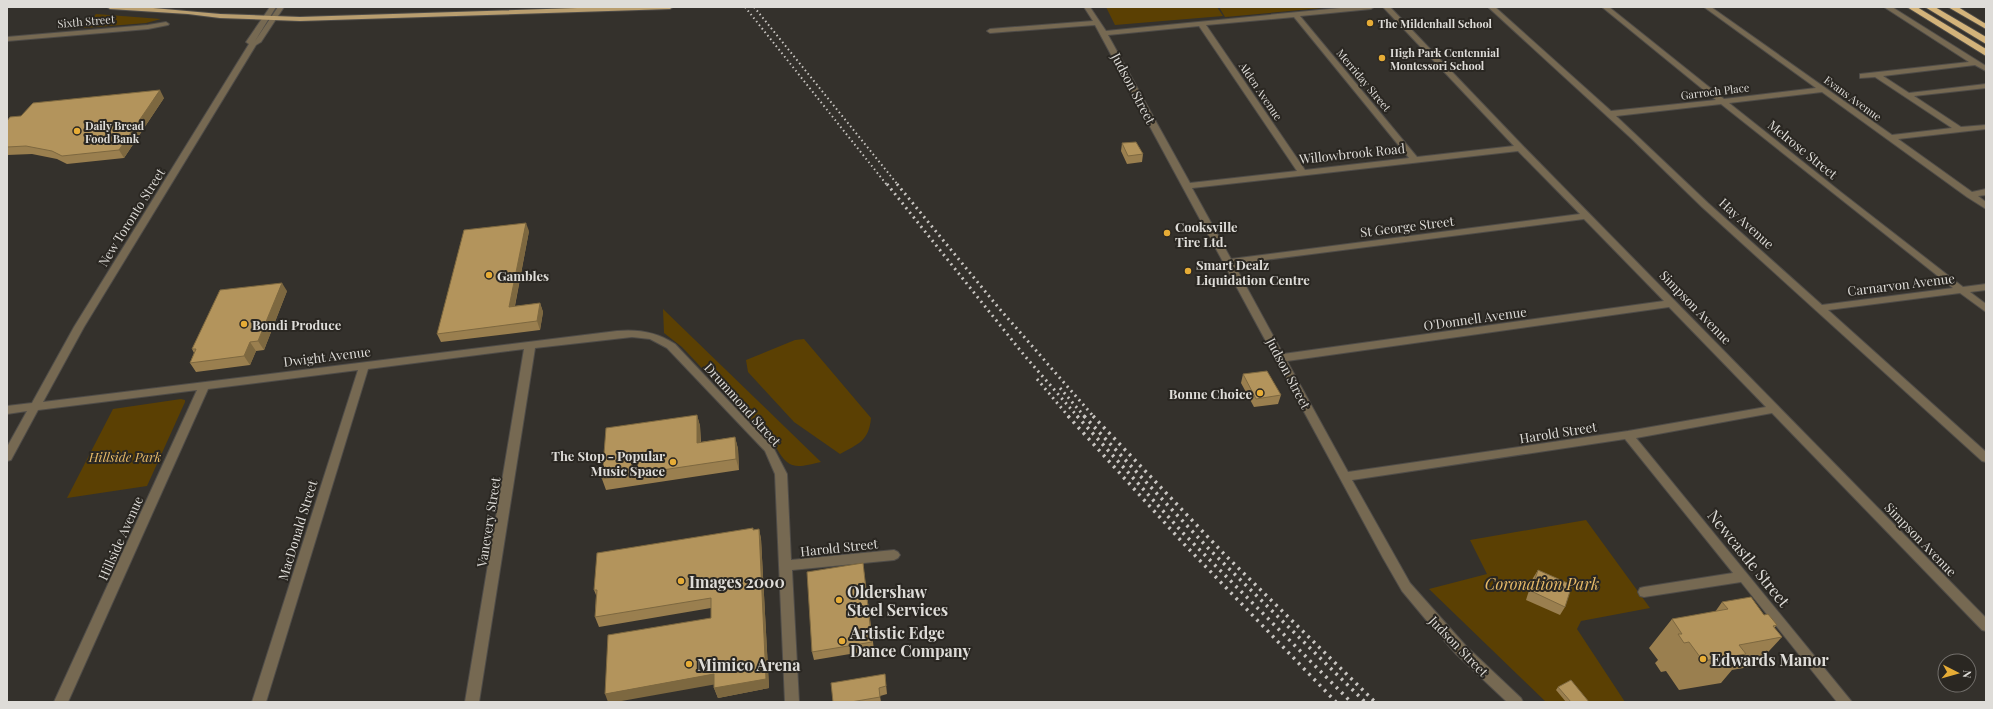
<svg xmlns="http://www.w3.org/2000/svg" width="1993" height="709" font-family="'Playfair Display',serif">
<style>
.green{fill:#5b4003}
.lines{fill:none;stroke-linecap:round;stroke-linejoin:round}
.minor-casing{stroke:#4f4c48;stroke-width:2}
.major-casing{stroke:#4f4c48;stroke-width:2}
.highway-casing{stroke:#4f4c48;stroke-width:2}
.minor{fill:#766952;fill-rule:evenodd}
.major{fill:#b99e6f;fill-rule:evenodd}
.highway{fill:#d3b37a;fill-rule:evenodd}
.rail-far2{stroke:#c8c5c1;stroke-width:2;stroke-dasharray:1.5 3;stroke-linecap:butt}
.rail-far1{stroke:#c8c5c1;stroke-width:3;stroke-dasharray:2 4;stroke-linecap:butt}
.rail{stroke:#c8c5c1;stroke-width:3.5;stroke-dasharray:2.5 5;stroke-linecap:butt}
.wall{fill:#9a7f4f}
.shaded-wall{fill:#7d6840}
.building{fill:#b3945c;stroke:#7d6840}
.poi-dot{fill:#e6ac36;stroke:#2a2722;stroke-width:1.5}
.labels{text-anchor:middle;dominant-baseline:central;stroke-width:4;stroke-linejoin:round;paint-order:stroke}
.far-street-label{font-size:11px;fill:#dedcd8;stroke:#2a2722}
.far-poi-label{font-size:11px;font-weight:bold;fill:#dedcd8;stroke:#2a2722;text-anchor:start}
.street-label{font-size:13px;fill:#dedcd8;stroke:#2a2722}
.poi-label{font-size:13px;font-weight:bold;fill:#dedcd8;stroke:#2a2722;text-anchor:start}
.park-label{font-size:13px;font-style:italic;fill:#e7ba68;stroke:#2a2722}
.near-street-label{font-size:16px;fill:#dedcd8;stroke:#2a2722}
.near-poi-label{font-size:16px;font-weight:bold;fill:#dedcd8;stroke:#2a2722;text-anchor:start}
.near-park-label{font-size:16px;font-style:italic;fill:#e7ba68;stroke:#2a2722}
</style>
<rect width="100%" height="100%" fill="#34312c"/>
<g class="green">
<polygon points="1106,7 1217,7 1223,16 1115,25"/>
<polygon points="1219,7 1334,7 1225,17"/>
<polygon points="96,14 161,19 146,23 84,28"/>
<path d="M663 309 821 462C796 468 788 470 776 447L682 347 664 333Z"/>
<path d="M804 339 871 418C869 441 858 444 840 454L794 422 748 372 746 360 795 340Z"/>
<polygon points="181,399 185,400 185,402 147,486 67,498 113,409"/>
<polygon points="1586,520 1650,608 1581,621 1577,629 1625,702 1546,702 1429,589 1487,574 1470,540"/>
</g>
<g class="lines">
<defs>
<g id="minor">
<path d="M270 7H276L255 41 278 7H284L261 42 256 45 84 327 43 402 617 331C638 329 657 332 675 344L774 449 787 474 791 560 894 550 898 552 900 555 898 558 894 560 792 570 799 702H785L775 474 765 451 667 348 650 339 632 337 535 348 479 702H465L524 349 368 369 266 702H252L358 370 208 389 68 702H54L197 390 38 410 11 460 7 461V447L27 411 7 414V406L32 403 74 327 249 44 246 42Z"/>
<path d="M1084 7H1090L1106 31 1350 7H1374L1371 9 1300 16 1417 157 1514 146 1383 7H1390L1523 146 1986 618V631L1982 630 1772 413 1636 438 1852 702H1837L1741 582 1644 597 1640 596 1638 592 1640 588 1644 587 1733 573 1625 439 1352 480 1410 583 1466 646 1521 698 1523 702H1507L1456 654 1427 621 1402 591 1383 558 1095 25 990 33 987 31 990 29 1093 21ZM1294 17 1409 158 1305 170 1206 25ZM1199 26 1297 171 1190 183 1108 35ZM1518 151 1580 214 1231 259 1192 188ZM1584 219 1664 301 1283 354 1234 264ZM1669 307 1766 407 1628 431 1348 472 1287 361Z"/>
<path d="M1488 7H1495L1611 111 1716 100 1602 7H1609L1724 99 1816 88 1704 7H1711L1892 135 1952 128 1875 77 1860 78V74L1969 62 1884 7H1892L1986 66V71L1975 65 1883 76 1909 93 1986 84V88L1914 96 1961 127 1986 125V129L1898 139 1972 192 1986 189V195L1978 196 1986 202V209L1967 197 1822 92 1729 103 1842 193 1963 287 1986 284V290L1970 292 1986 304V312L1960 293 1828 310 1986 452V462L1982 461 1702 207 1632 139ZM1721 104 1953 288 1822 305 1708 203 1616 116Z"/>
<polygon points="166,22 169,24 168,25 148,29 7,41 7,37 148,25"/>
</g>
<polygon id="major" points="107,7 142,7 220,14 300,17 608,7 673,7 670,9 300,21 220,18 188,14 110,9"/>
<g id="highway">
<polygon points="1907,7 1917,7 1986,49 1986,56"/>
<polygon points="1925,7 1935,7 1986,37 1986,44"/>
<polygon points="1948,7 1958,7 1986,24 1986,29"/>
</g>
</defs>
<use href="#minor" class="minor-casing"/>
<use href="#major" class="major-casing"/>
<use href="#highway" class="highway-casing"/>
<use href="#minor" class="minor"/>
<use href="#major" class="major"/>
<use href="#highway" class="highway"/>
<g class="rail-far2">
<polyline points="745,7 887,185"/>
<polyline points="754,7 898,185"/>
</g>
<g class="rail-far1">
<polyline points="887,184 1024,355 1078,417"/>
<polyline points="897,184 998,307 1094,417"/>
<polyline points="1037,379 1069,417"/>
<polyline points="1060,388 1085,417"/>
</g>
<g class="rail">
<polyline points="1068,416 1184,544 1336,702"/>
<polyline points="1077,416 1183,533 1351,702"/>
<polyline points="1084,416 1209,549 1365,702"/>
<polyline points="1093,416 1226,556 1375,702"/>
</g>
</g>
<g class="wall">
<polygon points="164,98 124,158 67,164 57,159 32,154 7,155 7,121 21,116"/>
<polygon points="1122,143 1143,154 1142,162 1127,164 1121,151"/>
<polygon points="529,231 515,306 540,303 543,312 540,330 441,342 437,334"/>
<polygon points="287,291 264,350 256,351 250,365 196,372 190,363 194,353 192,349"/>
<polygon points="1243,374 1281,395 1278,404 1254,407 1241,383"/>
<polygon points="697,415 700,426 701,442 735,437 738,449 739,470 606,490 602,479"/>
<polygon points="759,529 761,539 769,688 718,698 714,688 711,608 599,627 595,617 596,595 594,590 754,530"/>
<polygon points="863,563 874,650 814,660 812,652"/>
<polygon points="1538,570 1565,607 1560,615 1526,600 1533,578"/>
<polygon points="1722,602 1764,615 1777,625 1774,628 1782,637 1755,666 1732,670 1721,683 1679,690 1666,671 1661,672 1655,663 1658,660 1649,648 1672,619 1715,612"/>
<polygon points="885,674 887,694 880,696 881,702 833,702"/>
<polygon points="1558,687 1589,702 1566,702 1556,690"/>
</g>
<g class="shaded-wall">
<polygon points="160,90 164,98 124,158 119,150"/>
<polygon points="526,223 529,231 513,315 509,307"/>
<polygon points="282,283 287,291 264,350 258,341"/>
<polygon points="540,303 543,312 540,330 537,321"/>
<polygon points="250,342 256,351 250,365 244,356"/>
<polygon points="697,415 700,426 701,454 697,443"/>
<polygon points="735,437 738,449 739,470 736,459"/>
<polygon points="759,529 761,539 769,688 718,698 714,688"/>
<polygon points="714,674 717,684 616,702 608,702 605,694"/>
</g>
<g class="building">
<polygon points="160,90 119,150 62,156 52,151 26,146 7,147 7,121 10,117 21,116 33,103"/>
<polygon points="1136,142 1143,154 1128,156 1122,143"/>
<polygon points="526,223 509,307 540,303 537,321 437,334 464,230"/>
<polygon points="282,283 258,341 250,342 244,356 190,363 196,349 192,349 220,290"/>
<polygon points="1267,371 1281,395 1256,399 1243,374"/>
<polygon points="697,415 697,443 735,437 736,459 602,479 606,428"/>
<polygon points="753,528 753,530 759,529 766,679 714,688 714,674 605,694 608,635 711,618 711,598 595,617 597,590 594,590 597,553"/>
<polygon points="863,563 872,642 812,652 807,572"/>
<polygon points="1538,570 1572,585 1565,607 1531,591"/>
<polygon points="1751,597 1764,615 1768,614 1777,625 1773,626 1782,637 1739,645 1746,654 1703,661 1689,642 1684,643 1678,634 1682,634 1672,619 1728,609 1722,602"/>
<polygon points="885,674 886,686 879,688 880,697 851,702 833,702 831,683"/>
<polygon points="1571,680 1589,702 1571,702 1558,687"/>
</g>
<g class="poi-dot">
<circle cx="1370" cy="23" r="4"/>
<circle cx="1382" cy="58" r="4"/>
<circle cx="77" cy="131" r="4"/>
<circle cx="1167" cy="233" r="4"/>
<circle cx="1188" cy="271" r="4"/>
<circle cx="489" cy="275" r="4"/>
<circle cx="244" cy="324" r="4"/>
<circle cx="1260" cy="393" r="4"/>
<circle cx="673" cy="462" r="4"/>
<circle cx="681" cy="581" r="4"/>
<circle cx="839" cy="600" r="4"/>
<circle cx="842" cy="641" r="4"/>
<circle cx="1703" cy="659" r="4"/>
<circle cx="689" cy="664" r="4"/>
</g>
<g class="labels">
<g class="far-street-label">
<text transform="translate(86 21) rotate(-5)">Sixth Street</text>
<text transform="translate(1364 80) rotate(50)">Merriday Street</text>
<text transform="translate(1261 91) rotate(56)">Alden Avenue</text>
<text transform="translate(1715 91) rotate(-7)">Garroch Place</text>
<text transform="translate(1853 98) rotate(36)">Evans Avenue</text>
</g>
<g class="far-poi-label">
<text x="1378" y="23">The Mildenhall School</text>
<text x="1390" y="52">High Park Centennial<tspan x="1390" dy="13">Montessori School</tspan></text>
<text x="85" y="125">Daily Bread<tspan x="85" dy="13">Food Bank</tspan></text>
</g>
<g class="street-label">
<text transform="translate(1134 88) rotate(62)">Judson Street</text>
<text transform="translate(1803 149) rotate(39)">Melrose Street</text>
<text transform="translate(1352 153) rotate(-6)">Willowbrook Road</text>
<text transform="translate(131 217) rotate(-58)">New Toronto Street</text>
<text transform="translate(1747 223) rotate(42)">Hay Avenue</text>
<text transform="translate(1407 226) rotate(-7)">St George Street</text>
<text transform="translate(1901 284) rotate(-7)">Carnarvon Avenue</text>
<text transform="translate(1696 307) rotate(46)">Simpson Avenue</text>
<text transform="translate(1475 318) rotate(-8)">O'Donnell Avenue</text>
<text transform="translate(327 356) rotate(-7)">Dwight Avenue</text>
<text transform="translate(1289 373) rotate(62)">Judson Street</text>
<text transform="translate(743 404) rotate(48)">Drummond Street</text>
<text transform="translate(1558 432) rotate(-9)">Harold Street</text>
<text transform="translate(488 522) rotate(-81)">Vanevery Street</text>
<text transform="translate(297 530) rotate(-73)">MacDonald Street</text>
<text transform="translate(120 538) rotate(-66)">Hillside Avenue</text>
<text transform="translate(1921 539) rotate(46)">Simpson Avenue</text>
<text transform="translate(839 547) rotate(-6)">Harold Street</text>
<text transform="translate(1459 646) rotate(46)">Judson Street</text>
</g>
<g class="poi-label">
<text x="1175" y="226">Cooksville<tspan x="1175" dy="15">Tire Ltd.</tspan></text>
<text x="1196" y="264">Smart Dealz<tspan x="1196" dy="15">Liquidation Centre</tspan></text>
<text x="497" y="275">Gambles</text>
<text x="252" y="324">Bondi Produce</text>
<text x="1252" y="393" text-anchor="end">Bonne Choice</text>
<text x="665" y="455" text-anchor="end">The Stop - Popular<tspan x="665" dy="15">Music Space</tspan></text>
</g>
<g class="park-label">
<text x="125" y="456">Hillside Park</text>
</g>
<g class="near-street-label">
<text transform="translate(1749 558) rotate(51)">Newcastle Street</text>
</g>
<g class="near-poi-label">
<text x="689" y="581">Images 2000</text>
<text x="847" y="591">Oldershaw<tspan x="847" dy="18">Steel Services</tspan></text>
<text x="850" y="632">Artistic Edge<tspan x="850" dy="18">Dance Company</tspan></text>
<text x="1711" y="659">Edwards Manor</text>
<text x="697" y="664">Mimico Arena</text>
</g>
<g class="near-park-label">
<text x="1542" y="583">Coronation Park</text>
</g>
</g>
<rect width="1993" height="709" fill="none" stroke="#dedcd8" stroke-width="16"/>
<g transform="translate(1957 673) rotate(96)"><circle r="19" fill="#2a2722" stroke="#726f6b"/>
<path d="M0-3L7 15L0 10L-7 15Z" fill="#e6ac36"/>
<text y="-6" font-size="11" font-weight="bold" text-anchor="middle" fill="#dedcd8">N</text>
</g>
</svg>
